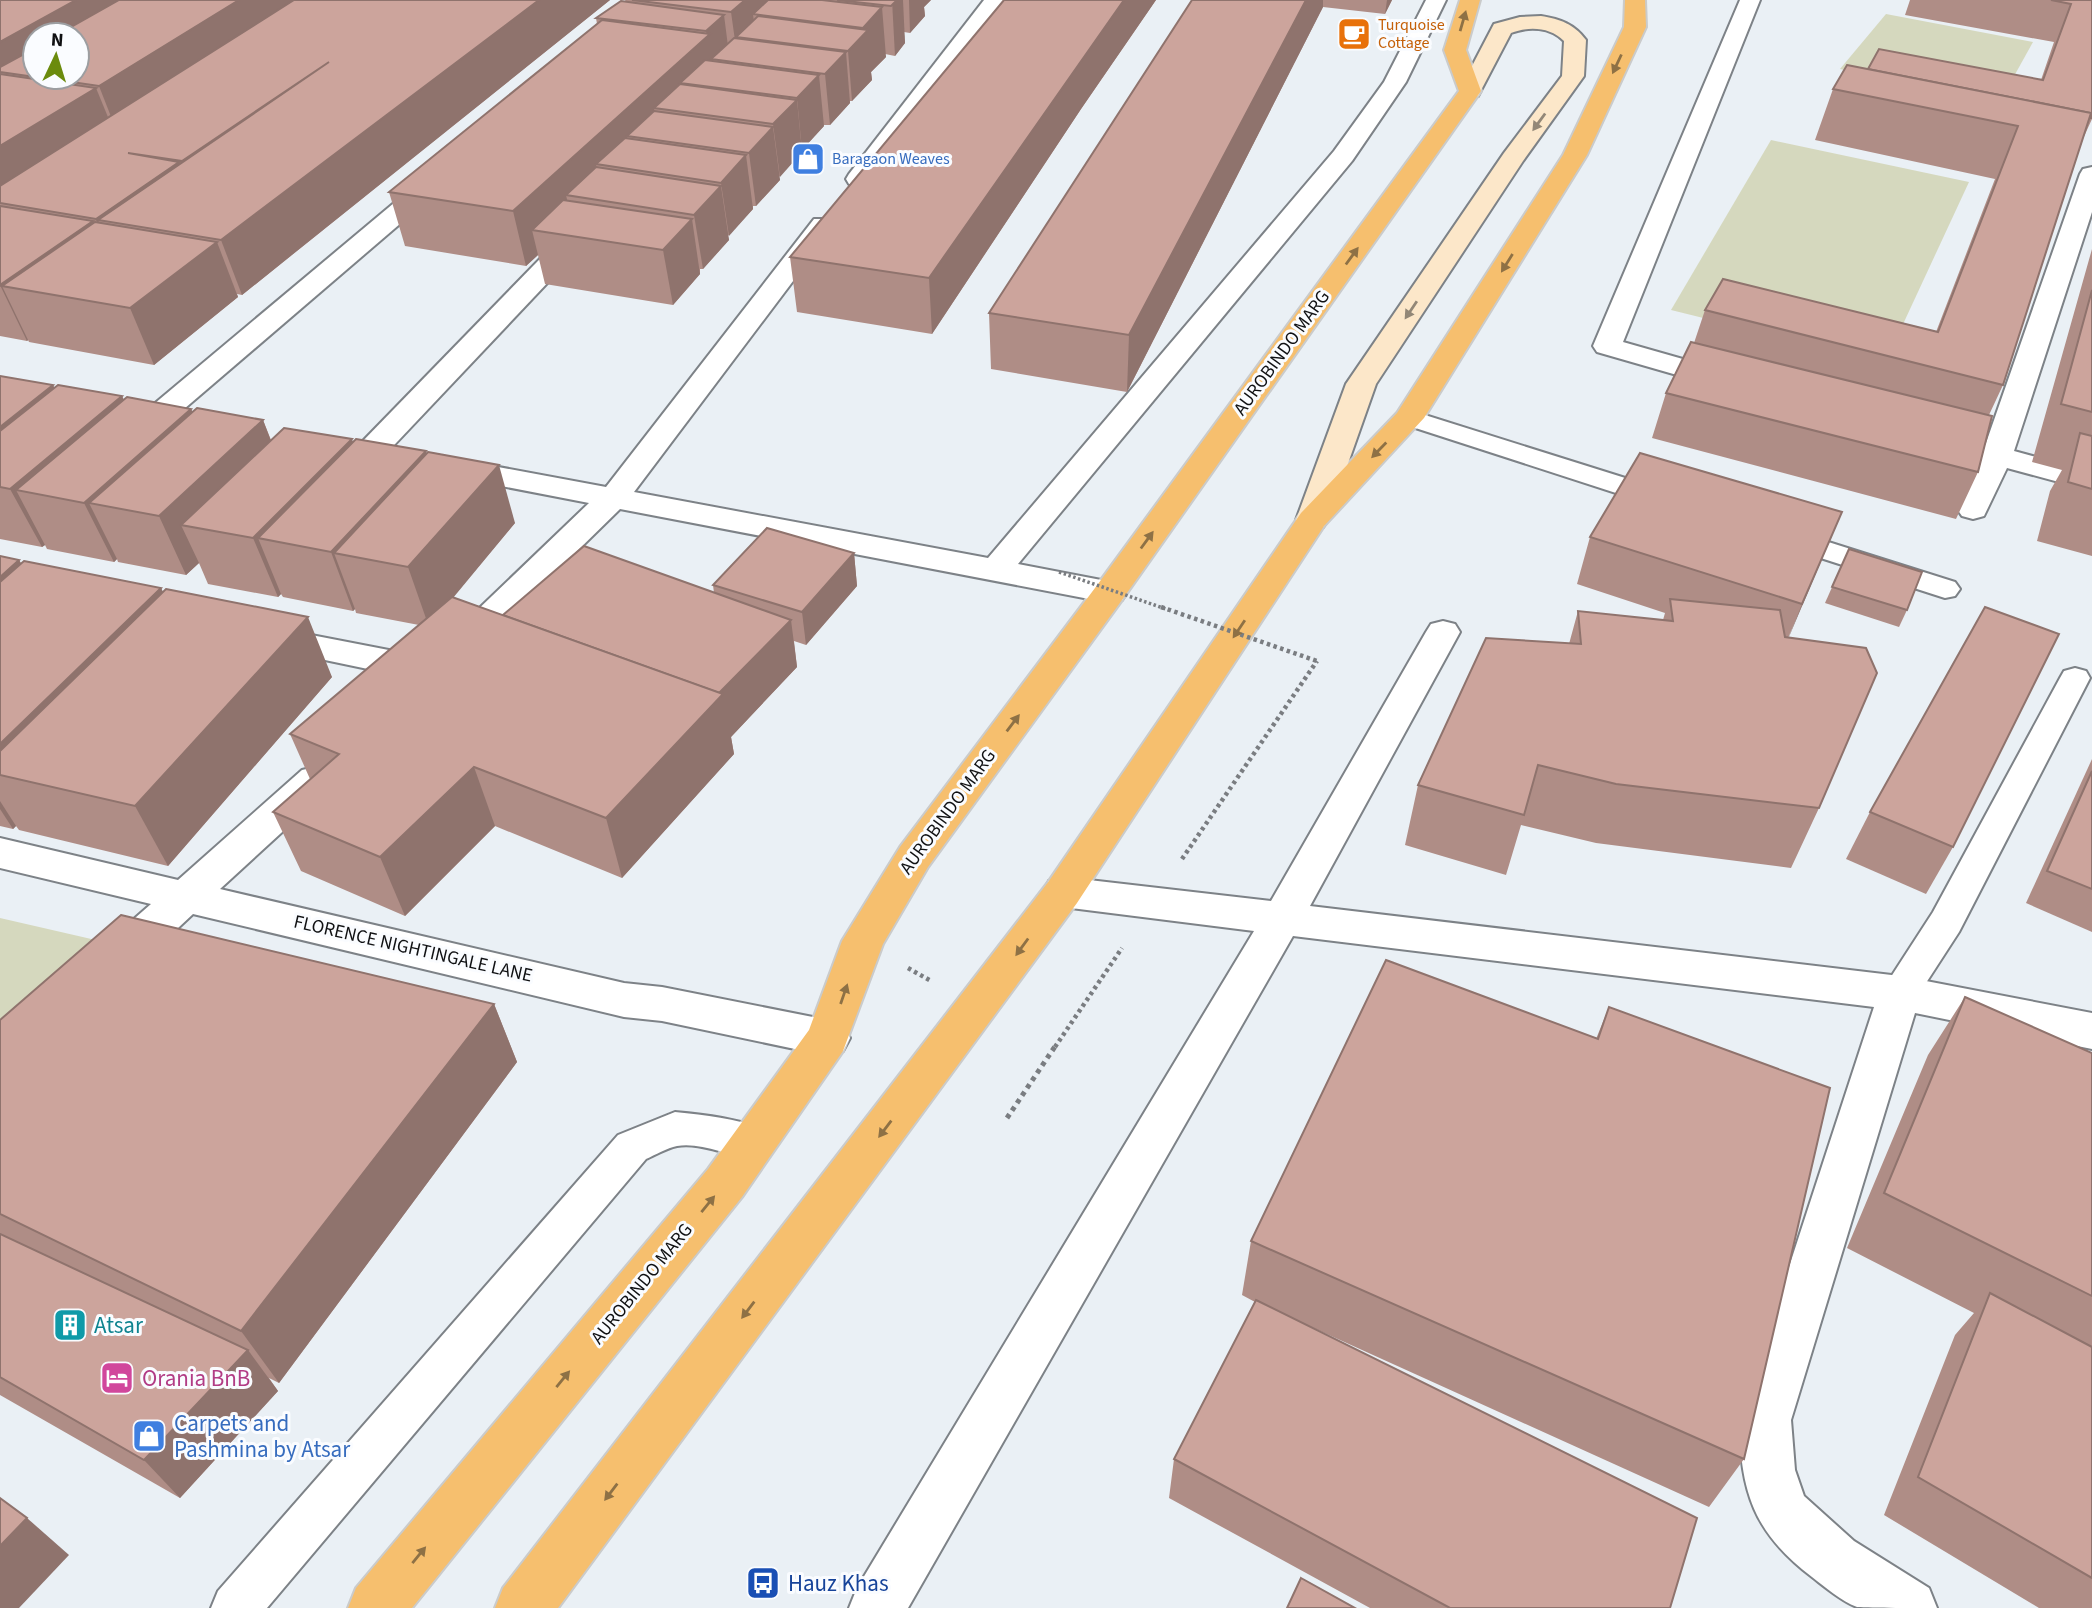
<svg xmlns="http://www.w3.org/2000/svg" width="2092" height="1608" font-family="'Source Sans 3',sans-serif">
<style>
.green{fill:#d5d8be}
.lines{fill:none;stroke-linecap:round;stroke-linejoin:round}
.service-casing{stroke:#7d8287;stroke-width:4}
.minor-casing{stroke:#7d8287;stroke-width:4}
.secondary-casing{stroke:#7d8287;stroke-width:4}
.trunk-casing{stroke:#cacbcb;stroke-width:4}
.path-far1{stroke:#7a7d81;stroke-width:4.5;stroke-dasharray:3.5 3.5;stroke-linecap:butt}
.path{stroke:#7a7d81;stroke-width:5;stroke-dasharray:4.5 4.5;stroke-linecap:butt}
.service{fill:#fff;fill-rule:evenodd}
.minor{fill:#fff;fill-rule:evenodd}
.secondary{fill:#fce7c9;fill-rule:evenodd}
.trunk{fill:#f6bf6e;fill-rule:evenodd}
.path-bridge-far1{stroke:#7a7d81;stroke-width:3.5;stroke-dasharray:2.5 2.5;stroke-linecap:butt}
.path-bridge{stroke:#7a7d81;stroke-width:4.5;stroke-dasharray:3.5 3.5;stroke-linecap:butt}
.wall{fill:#af8d86}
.shaded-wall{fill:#8f736d}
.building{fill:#cca49c;stroke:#8f736d;stroke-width:2}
.oneway{fill:#8e7145}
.oneway2{fill:#928777}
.labels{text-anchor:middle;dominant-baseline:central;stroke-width:6;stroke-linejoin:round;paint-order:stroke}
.far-food-label{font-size:16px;fill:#c56008;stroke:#fafcff;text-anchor:start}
.far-shop-label{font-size:16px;fill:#366cbe;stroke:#fafcff;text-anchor:start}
.street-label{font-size:19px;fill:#101113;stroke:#fafcff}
.near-culture-label{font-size:23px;fill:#0d838f;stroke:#fafcff;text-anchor:start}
.near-hotel-label{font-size:23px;fill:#b23c85;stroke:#fafcff;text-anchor:start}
.near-shop-label{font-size:23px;fill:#366cbe;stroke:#fafcff;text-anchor:start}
.near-transit-label{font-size:23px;fill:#164399;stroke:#fafcff;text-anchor:start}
</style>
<rect width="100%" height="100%" fill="#eaf0f5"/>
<g class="green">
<polygon points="1886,14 2033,42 1998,105 1840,69"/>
<polygon points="1771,140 1969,182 1885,363 1671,310"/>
<polygon points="0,918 100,941 0,1026"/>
</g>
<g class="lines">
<defs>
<g id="service">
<polygon points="1409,410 1673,493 1677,499 1673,505 1653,505 1400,423 1396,418 1400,413"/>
<polygon points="1784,528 1955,582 1960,589 1955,596 1945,598 1774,543 1770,537 1774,531"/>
<polygon points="2075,668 2086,671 2090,678 1959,932 1913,1003 1900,1008 1887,1003 1882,993 1887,983 1933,912 2060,678 2064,671"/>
<path d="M675 1112C708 1115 737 1119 768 1130L774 1142 768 1154C739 1164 707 1141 677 1146 667 1148 655 1155 646 1159L267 1608H211L218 1591 618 1135Z"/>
</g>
<g id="minor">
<polygon points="984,0 1005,0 867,184 849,184 846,179 849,174"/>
<polygon points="1426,0 1446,0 1406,82 1352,161 1018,564 1122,584 1127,592 1122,600 1110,603 620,509 469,657 457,661 445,657 439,649 445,641 589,503 439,474 434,467 439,460 450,458 606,487 814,219 832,219 836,224 634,492 988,558 1334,151 1384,82"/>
<polygon points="1740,0 1760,0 1623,342 1739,375 1744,381 1739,387 1729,390 1597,352 1593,346"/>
<polygon points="2092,167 2092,212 2014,451 2092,472 2092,491 2007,468 1984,516 1973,519 1962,516 1957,509 1979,461 1921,444 1917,438 1921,432 1932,429 1986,443 2080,174 2083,169"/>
<polygon points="434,175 443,177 446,182 443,187 170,421 159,424 148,421 144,415 148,409 425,177"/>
<polygon points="578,227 587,229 591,235 587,241 380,460 369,462 358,460 354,453 358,446 569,229"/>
<path d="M1443 621 1455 624 1460 632 1310 906 1900 976 2092 1013V1049L1915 1013 1791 1420 1795 1470 1804 1496 1854 1541 1929 1588 1937 1608C1920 1608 1870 1608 1857 1607 1841 1601 1825 1587 1812 1577 1753 1532 1741 1492 1739 1420L1874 1007 1293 936 908 1608H849L857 1588 1254 931 1063 907 1049 903 1043 892 1049 881 1063 877 1271 901 1426 632 1431 624Z"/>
<polygon points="270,627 430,658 443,662 448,670 443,678 430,682 258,646 253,638 258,630"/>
<polygon points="315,767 328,770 334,780 328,790 220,889 624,983 662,987 828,1020 843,1025 850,1038 843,1051 828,1056 662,1021 624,1017 193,914 133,970 118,974 103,970 97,958 103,946 151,904 0,868 0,838 178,880 302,770"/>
</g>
<path id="secondary" d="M1541 16C1560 19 1574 24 1586 40L1584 76 1523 161 1376 384 1328 520 1323 527 1312 530 1301 527 1296 520 1346 384 1504 153 1562 76 1564 41C1550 27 1529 26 1511 33L1478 96 1470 98 1459 91 1494 24 1520 17Z"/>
<g id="trunk">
<polygon points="1460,0 1480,0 1466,50 1481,91 1122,600 928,867 883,944 843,1051 742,1197 412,1608 348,1608 356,1588 708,1169 809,1030 842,941 900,847 1098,584 1459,91 1444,50"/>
<polygon points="1625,0 1645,0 1646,27 1587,155 1424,418 1324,526 1077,903 558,1608 495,1608 503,1588 1049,881 1301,513 1397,413 1563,155 1624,27"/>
</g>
</defs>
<use href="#service" class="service-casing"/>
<use href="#minor" class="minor-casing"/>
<use href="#secondary" class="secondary-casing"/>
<use href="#trunk" class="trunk-casing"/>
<g class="path-far1">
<polyline points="1182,859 1317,661"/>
<polyline points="908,968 931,981"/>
<polyline points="1055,1047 1122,948"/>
</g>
<polyline class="path" points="1007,1118 1056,1045"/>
<use href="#service" class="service"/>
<use href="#minor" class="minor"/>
<use href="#secondary" class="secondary"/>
<use href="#trunk" class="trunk"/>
<polyline class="path-bridge-far1" points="1059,572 1166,609"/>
<polyline class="path-bridge" points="1161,607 1317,661"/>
</g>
<g class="wall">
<polygon points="0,0 610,0 242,295 237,294 238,297 154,365 29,342 28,340 27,341 0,336"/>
<polygon points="625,0 931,0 924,7 925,16 910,33 904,32 905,43 895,56 885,54 886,57 871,72 872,80 852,101 850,101 850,103 830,125 823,125 824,126 802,150 802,152 779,177 780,180 756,206 753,206 753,209 728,236 729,240 703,269 700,269 700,274 673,305 545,284 538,255 526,266 405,246 389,192 597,24 596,18 626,2"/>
<polygon points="1004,0 1156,0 1081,109 932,334 797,312 790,257"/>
<polygon points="1192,0 1392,0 1385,14 1323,7 1127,392 991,369 989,313"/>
<polygon points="1910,0 2092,0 2092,119 2081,143 2003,385 1989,415 1978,472 1956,519 1652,438 1666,393 1694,343 1705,310 1936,332 1995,179 1815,140 1833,89 1868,69 2041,80 2054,42 1905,15"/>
<polygon points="2092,249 2092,556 2037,541 2050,491 2062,470 2032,462"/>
<polygon points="0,376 53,385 54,388 122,396 124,400 191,409 193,412 263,420 271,440 353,442 427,454 515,523 453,597 503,615 714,593 713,585 854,553 857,586 806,645 794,641 797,667 731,737 734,754 622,878 495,826 405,916 301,871 273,812 310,779 290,734 419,625 356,613 355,609 353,611 283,597 281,594 278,597 208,584 199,563 186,575 118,562 117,559 114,562 47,549 45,545 42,547 0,539"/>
<polygon points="1842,512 1788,638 1819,808 1791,868 1596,843 1521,825 1506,875 1405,845 1418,785 1569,644 1578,611 1663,620 1665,613 1577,584 1590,537"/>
<polygon points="1849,549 1907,610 1899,627 1825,603"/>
<polygon points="0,556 19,560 21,563 161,588 163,592 332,677 168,866 19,830 16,826 13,829 0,826"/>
<polygon points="2092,759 2092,932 2026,903"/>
<polygon points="1870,812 1953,847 1926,894 1846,859"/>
<polygon points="1965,997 2092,1053 2092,1608 2039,1608 1884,1515 1955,1335 1974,1313 1847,1248 1928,1055"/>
<polygon points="494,1004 517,1062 279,1383 269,1378 278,1391 180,1498 0,1395 0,1020"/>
<polygon points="1609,1007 1744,1459 1709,1507 1298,1321 1670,1608 1370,1608 1169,1498 1174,1459 1255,1302 1242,1295 1251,1241 1596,1039"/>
</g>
<g class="shaded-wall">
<polygon points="76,0 178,0 77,35 35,35 35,77 0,72 0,42"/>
<polygon points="239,0 330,0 119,137 99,86"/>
<polygon points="539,0 610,0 242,295 221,240"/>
<polygon points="745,0 787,0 753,14 756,39 736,37 739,60 738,62 731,12"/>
<polygon points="892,0 903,0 905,43 895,56"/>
<polygon points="909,0 931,0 924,7 925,16 910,33"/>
<polygon points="1124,0 1156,0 1081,109 932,334 929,278"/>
<polygon points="1306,0 1323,0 1323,7 1127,392 1129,335"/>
<polygon points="1387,0 1392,0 1385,14"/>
<polygon points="882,7 886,57 871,72 872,80 852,101 848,51 863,35 863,28"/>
<polygon points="724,15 730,62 711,59 715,86 680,83 685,112 654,108 659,139 627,136 632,165 596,164 602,194 566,195 572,222 532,230 538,255 526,266 513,211 707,37 706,31"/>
<polygon points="846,52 850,103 830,125 825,74"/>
<polygon points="819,75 824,126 802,150 797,98"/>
<polygon points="96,88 117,139 0,203 0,146"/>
<polygon points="797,100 802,152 780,177 773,124"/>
<polygon points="773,127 780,180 756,206 749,153"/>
<polygon points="746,155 753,209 729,236 721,183"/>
<polygon points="179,162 200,216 98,220 121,273 120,274 96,219"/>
<polygon points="721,186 729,240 703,269 694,215"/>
<polygon points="692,219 700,274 673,305 663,250"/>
<polygon points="93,221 117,276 2,286 28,340 27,341 0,285"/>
<polygon points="217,242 238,297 154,365 130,308"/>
<polygon points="53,385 77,434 122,396 146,449 191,409 215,464 263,420 285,478 181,525 199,563 186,575 159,516 89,503 117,559 114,562 84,503 16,490 45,545 42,547 10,489 0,487 0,427"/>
<polygon points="352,439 372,498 258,538 281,594 278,597 253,538"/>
<polygon points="426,451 444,509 334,553 355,609 353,611 331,552"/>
<polygon points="499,465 515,523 429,627 408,567"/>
<polygon points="1842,512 1822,559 1783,651 1802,604"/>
<polygon points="854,553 857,586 806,645 802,612"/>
<polygon points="19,560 52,619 0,667 0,577"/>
<polygon points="161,588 189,647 0,775 0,744"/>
<polygon points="308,617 332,677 168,866 135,806"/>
<polygon points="791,620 797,667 731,737 734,754 622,878 606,818 714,697"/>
<polygon points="474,767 495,826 405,916 380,857"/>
<polygon points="0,801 16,826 13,829 0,809"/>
<polygon points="494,1004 517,1062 279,1383 241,1331"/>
<polygon points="248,1350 278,1391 180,1498 144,1460"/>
<polygon points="27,1518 69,1555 19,1608 0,1608 0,1546"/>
</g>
<g class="building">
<polygon points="0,0 76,0 0,42"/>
<polygon points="119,0 239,0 99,86 37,77 77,77 77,35 57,35"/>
<polygon points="294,0 539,0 221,240 98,220 329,62 182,161 128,153 179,162 96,219 0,203 0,186"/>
<polygon points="632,0 745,0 731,12"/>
<polygon points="768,0 822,0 882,7 863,28 753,14"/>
<polygon points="837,0 897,0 891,6"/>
<polygon points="1004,0 1124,0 929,278 790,257"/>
<polygon points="1192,0 1306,0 1129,335 989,313"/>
<polygon points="2051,0 2092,0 2092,118 2089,118 2091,113 1868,69 1879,49 2043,80 2071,4"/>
<polygon points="621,1 724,15 706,31 596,18"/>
<polygon points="758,16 868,30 848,51 736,37"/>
<polygon points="602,20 710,34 513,211 389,192"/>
<polygon points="734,38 846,52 825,74 711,59"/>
<polygon points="35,48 35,77 0,72 0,67"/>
<polygon points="705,60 819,75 797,98 680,83"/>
<polygon points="1847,65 2091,113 2003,385 1705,310 1723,279 1938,332 2018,126 1833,89"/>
<polygon points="0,74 96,88 0,146"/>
<polygon points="680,84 797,100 773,124 654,108"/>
<polygon points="654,111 773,127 749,153 627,136"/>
<polygon points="625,138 746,155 721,183 596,164"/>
<polygon points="596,167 721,186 694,215 566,195"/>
<polygon points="563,200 692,219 663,250 532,230"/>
<polygon points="0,206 93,221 0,285"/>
<polygon points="95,222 217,242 130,308 2,286"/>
<polygon points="2092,290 2092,412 2061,404"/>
<polygon points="1691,342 1992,416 1978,472 1666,393"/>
<polygon points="0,376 53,385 0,427"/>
<polygon points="58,385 122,396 10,489 0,487 0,431"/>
<polygon points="127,397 191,409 84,503 16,490"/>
<polygon points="197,408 263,420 159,516 89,503"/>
<polygon points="284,428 352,439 253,538 181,525"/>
<polygon points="2080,433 2092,436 2092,489 2068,482"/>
<polygon points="356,439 426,451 331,552 258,538"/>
<polygon points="428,452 499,465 408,567 334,553"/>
<polygon points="1640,453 1842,512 1802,604 1590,537"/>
<polygon points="767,528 854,553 802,612 713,585"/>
<polygon points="584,546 791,620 719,693 503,615"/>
<polygon points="1849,549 1922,572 1907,610 1832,587"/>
<polygon points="0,556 19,560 0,577"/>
<polygon points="24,561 161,588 0,744 0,582"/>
<polygon points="166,589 308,617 135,806 0,775 0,751"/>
<polygon points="452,597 723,694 606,818 474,767 380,857 273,812 339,754 290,734"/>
<polygon points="1670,599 1780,610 1785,637 1866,648 1877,673 1819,808 1616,784 1538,765 1524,815 1418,785 1486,638 1581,644 1578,611 1673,621"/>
<polygon points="1985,607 2059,634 1953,847 1870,812"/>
<polygon points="2092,771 2092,889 2047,871"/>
<polygon points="121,915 494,1004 241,1331 0,1214 0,1020"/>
<polygon points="1386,960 1598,1039 1609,1007 1830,1088 1744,1459 1251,1241"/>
<polygon points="1965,997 2092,1053 2092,1296 1884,1193"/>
<polygon points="0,1234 248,1350 144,1460 0,1377"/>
<polygon points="1990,1293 2092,1347 2092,1578 1918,1477"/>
<polygon points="1256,1300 1697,1518 1670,1608 1450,1608 1174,1459"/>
<polygon points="0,1498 27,1518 0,1546"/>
<polygon points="1301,1578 1355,1608 1287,1608"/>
</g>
<defs><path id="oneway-solid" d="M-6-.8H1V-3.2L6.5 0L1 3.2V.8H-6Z" transform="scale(1.75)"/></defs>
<g class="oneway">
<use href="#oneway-solid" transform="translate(1463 21) rotate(-74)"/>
<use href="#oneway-solid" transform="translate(1617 64) rotate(115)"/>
<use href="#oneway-solid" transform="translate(1352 256) rotate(-54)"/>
<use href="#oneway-solid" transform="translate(1507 263) rotate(122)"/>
<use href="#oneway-solid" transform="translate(1379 450) rotate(134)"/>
<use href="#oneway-solid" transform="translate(1147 540) rotate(-54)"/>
<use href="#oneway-solid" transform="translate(1239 629) rotate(124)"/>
<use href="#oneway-solid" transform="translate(1013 723) rotate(-53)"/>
<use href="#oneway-solid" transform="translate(1022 947) rotate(126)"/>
<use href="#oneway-solid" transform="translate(844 994) rotate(-71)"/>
<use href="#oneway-solid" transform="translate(885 1129) rotate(127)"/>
<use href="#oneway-solid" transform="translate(708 1204) rotate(-51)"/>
<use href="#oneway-solid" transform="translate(748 1310) rotate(127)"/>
<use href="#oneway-solid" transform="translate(563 1379) rotate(-51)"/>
<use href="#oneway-solid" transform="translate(611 1492) rotate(127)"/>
<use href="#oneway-solid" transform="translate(419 1555) rotate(-51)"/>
</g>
<g class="oneway2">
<use href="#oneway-solid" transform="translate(1539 122) rotate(126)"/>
<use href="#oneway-solid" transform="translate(1411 310) rotate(124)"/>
</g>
<defs>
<symbol id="cafe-square" viewBox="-11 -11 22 22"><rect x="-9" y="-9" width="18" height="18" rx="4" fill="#e8710a" stroke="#fafcff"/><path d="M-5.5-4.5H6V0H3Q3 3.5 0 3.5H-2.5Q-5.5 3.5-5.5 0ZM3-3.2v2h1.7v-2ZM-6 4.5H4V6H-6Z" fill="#fff"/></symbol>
<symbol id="shop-square" viewBox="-11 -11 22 22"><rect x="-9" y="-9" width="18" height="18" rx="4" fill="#3f7fe0" stroke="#fafcff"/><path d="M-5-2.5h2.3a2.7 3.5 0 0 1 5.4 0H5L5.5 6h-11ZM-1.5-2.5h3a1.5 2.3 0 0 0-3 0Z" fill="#fff"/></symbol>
<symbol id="building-square" viewBox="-11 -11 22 22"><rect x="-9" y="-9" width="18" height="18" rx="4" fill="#0f9aa8" stroke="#fafcff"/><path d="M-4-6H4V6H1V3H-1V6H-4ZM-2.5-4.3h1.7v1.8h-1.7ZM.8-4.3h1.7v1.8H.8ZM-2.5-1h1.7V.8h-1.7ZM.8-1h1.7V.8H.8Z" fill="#fff"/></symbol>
<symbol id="hotel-square" viewBox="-11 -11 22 22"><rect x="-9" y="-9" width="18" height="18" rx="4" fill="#d1479c" stroke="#fafcff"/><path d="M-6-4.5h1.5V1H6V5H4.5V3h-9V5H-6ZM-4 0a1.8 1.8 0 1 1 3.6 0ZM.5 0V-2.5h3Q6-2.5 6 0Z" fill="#fff"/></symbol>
<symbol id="bus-square" viewBox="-11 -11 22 22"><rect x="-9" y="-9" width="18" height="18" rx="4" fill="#1a4fb4" stroke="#fafcff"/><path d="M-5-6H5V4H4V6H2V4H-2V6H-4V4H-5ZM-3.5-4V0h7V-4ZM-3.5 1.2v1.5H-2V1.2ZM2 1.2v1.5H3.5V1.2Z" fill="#fff"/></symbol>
</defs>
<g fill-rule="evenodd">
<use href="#cafe-square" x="1335" y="15" width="38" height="38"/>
<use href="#shop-square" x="789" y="140" width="38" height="38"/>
<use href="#building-square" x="51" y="1306" width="38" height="38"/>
<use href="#hotel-square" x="98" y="1359" width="38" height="38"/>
<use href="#shop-square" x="130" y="1417" width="38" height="38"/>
<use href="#bus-square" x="744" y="1564" width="38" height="38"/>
</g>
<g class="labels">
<g class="far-food-label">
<text x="1378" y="25">Turquoise<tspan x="1378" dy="18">Cottage</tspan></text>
</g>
<g class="far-shop-label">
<text x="832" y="159">Baragaon Weaves</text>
</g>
<g class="street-label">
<text transform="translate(1282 353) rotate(-54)">AUROBINDO MARG</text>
<text transform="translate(948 812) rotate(-54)">AUROBINDO MARG</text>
<text transform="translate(413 949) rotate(13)">FLORENCE NIGHTINGALE LANE</text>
<text transform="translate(642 1284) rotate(-51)">AUROBINDO MARG</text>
</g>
<g class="near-culture-label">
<text x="94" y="1325">Atsar</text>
</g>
<g class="near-hotel-label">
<text x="142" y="1378">Orania BnB</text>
</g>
<g class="near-shop-label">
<text x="174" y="1423">Carpets and<tspan x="174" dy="26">Pashmina by Atsar</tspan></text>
</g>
<g class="near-transit-label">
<text x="788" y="1583">Hauz Khas</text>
</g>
</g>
<g transform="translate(56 56) rotate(4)"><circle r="33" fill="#fafcff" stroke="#9c9ea1" stroke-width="2"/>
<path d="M0-5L12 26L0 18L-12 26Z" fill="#6b8b0d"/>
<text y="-10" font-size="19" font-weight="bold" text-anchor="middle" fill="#101113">N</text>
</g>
</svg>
